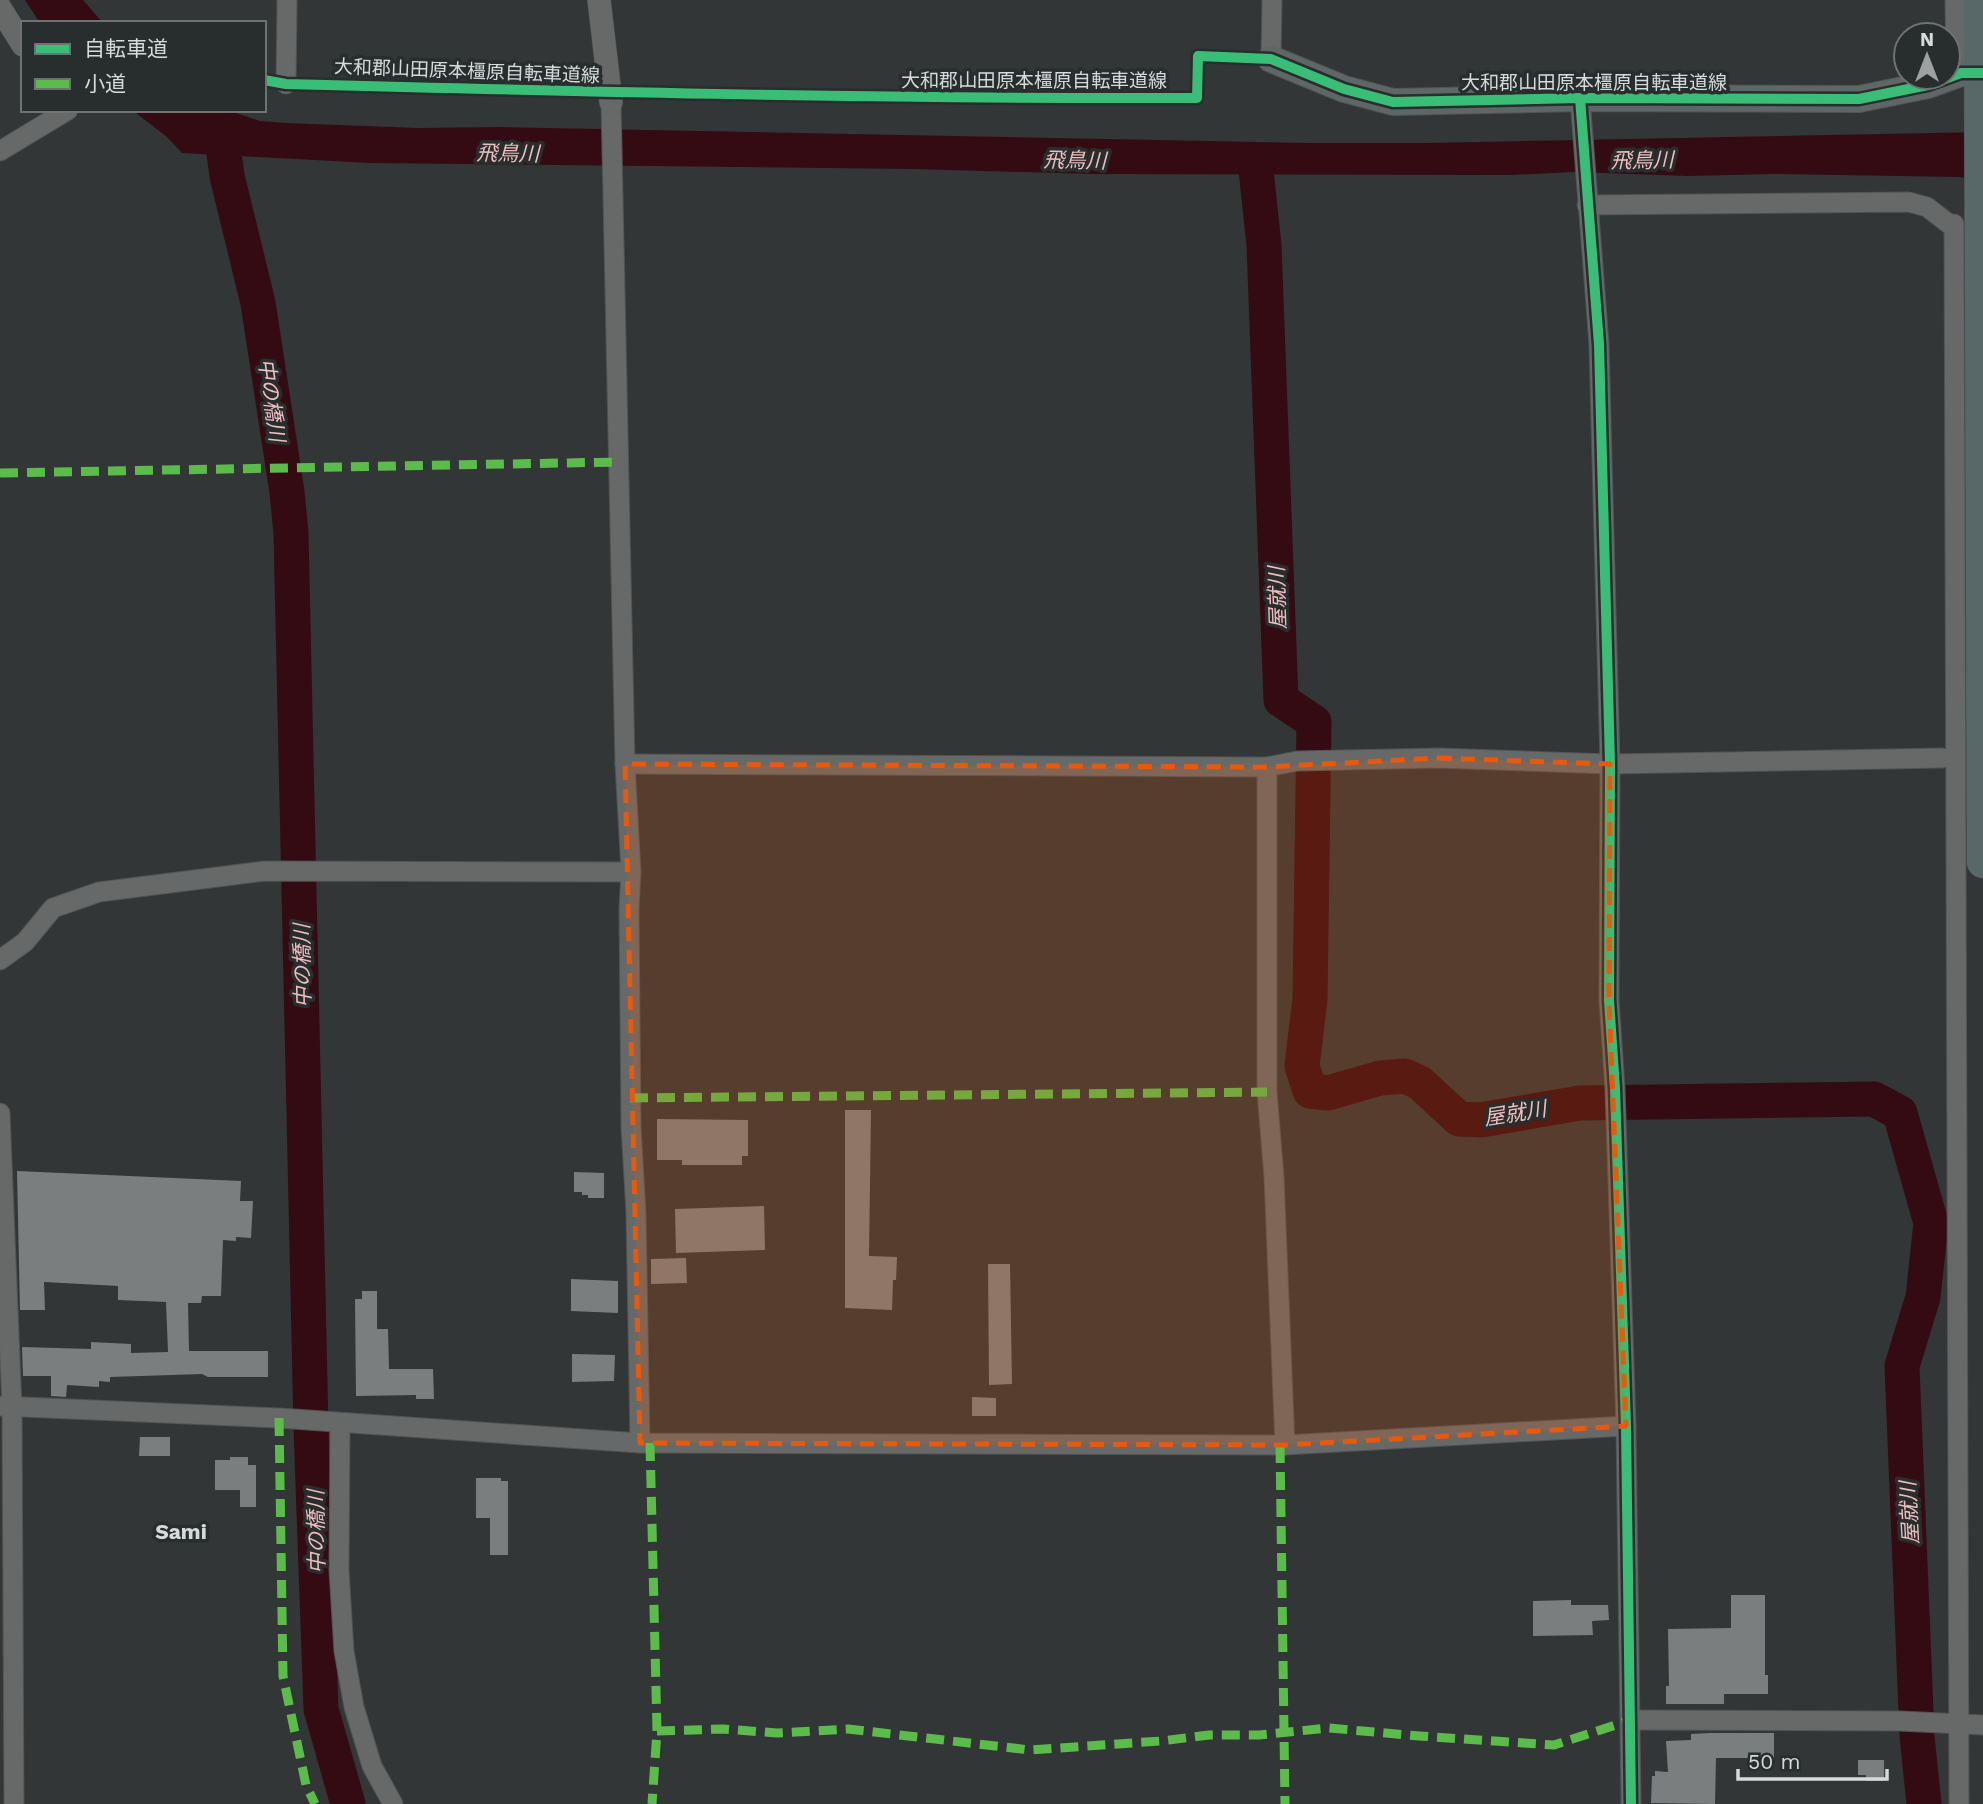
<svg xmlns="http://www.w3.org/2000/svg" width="1983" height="1804" font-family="'Work Sans','Noto Sans JP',sans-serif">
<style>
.water{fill:#350b13}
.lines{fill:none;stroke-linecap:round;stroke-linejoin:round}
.river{stroke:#350b13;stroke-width:35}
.building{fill:#7b7e7e}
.minor-casing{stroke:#505353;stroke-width:21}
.tertiary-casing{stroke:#505353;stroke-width:24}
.secondary-casing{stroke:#505353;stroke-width:28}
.trunk-casing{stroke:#505353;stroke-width:33}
.minor{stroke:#676969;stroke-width:19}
.tertiary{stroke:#676969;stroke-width:23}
.secondary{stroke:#5f6666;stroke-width:26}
.trunk{stroke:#586868;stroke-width:32}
.quiet{stroke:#5cbc4b;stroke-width:9;stroke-dasharray:18 9;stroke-linecap:butt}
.cycleway-casing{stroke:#282d2d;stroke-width:15}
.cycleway{stroke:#3abd76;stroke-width:10}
.marked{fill:#e8590c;fill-opacity:0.2;stroke:#e8590c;stroke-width:5;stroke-dasharray:14 9;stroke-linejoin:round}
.labels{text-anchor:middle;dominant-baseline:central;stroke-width:7;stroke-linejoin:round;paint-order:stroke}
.street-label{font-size:19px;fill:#d6dada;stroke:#282d2d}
.water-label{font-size:21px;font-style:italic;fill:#f1bdc0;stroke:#282d2d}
.neighbourhood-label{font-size:21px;font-weight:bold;fill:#d6dada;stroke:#282d2d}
</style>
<rect width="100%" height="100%" fill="#333636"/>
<g class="water">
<polygon points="25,0 83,0 103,23 40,23"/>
<polygon points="132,110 227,110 260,121 286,123 418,128 501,127 1310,143 1426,143 1983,132 1983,181 1959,177 1773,174 1688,176 1574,172 1513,175 1093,174 912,169 369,163 182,153 167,137"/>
</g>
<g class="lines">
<g class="river">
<polyline points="221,130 227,176 258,303 287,492 291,533 311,1428 321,1709 348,1804"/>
<polyline points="1255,161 1264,245 1281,700 1314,722 1310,999 1302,1066 1310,1091 1328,1093 1380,1078 1405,1076 1420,1083 1459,1119 1481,1120 1580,1103 1874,1099 1900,1113 1931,1223 1923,1297 1902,1366 1917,1736 1924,1804"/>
</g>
</g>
<g class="building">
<polygon points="845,1110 871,1110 869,1256 897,1257 896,1280 893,1280 892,1310 845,1308"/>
<polygon points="657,1119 748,1120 748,1156 742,1156 742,1165 682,1165 682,1160 657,1160"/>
<polygon points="17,1171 241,1181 240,1201 253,1201 251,1238 236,1237 236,1241 223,1240 221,1296 202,1296 201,1303 188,1303 189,1351 268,1351 268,1377 208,1377 202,1374 110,1377 110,1382 99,1381 99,1387 67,1385 66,1397 51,1396 51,1376 23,1376 22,1347 91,1349 91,1342 131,1344 131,1353 168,1352 166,1302 118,1300 118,1286 44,1282 45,1310 20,1310"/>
<polygon points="574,1172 604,1173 604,1198 588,1198 588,1195 582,1195 582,1192 574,1192"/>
<polygon points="764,1206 765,1250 676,1253 675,1209"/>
<polygon points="686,1258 687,1283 651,1284 651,1259"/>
<polygon points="988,1264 1010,1264 1012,1384 989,1385"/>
<polygon points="571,1279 618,1281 618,1313 571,1311"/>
<polygon points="362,1291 377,1291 377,1329 388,1329 389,1369 433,1369 434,1399 416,1399 416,1395 356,1396 355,1299 362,1299"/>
<polygon points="572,1354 615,1355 614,1381 572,1382"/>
<polygon points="972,1397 996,1398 996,1416 972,1416"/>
<polygon points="140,1437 170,1437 170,1456 139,1456"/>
<polygon points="230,1457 248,1457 248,1465 256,1465 256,1507 240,1507 240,1490 215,1490 215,1460 230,1460"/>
<polygon points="476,1478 501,1478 501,1481 508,1481 508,1555 490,1555 490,1518 476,1518"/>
<polygon points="1731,1595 1765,1595 1765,1675 1768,1675 1768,1694 1724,1694 1724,1704 1666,1704 1666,1686 1669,1686 1668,1629 1731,1628"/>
<polygon points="1571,1600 1571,1605 1608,1605 1609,1620 1592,1621 1593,1635 1533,1636 1533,1601"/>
<polygon points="1710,1733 1774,1733 1774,1758 1716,1758 1715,1804 1651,1803 1652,1776 1655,1776 1655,1771 1668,1772 1666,1741 1691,1740 1691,1734"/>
<polygon points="1858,1760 1884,1760 1884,1781 1866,1781 1866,1775 1858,1775"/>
</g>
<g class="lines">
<defs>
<g id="minor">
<polyline points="1955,0 1956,75"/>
<polyline points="1271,59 1272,0"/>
<polyline points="286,84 287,0"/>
<polyline points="1580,98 1599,344 1610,764 1609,1000 1615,1088 1626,1426 1631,1804"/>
<polyline points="611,102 625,764 631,872 629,909 631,1127 636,1213 640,1443"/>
<polyline points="0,151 68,110"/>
<polyline points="1587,205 1909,202 1927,207 1949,224 1954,224 1959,1804"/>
<polyline points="625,764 1267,767 1297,761 1438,758 1610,764 1942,758"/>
<polyline points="1267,767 1267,1092 1274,1177 1285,1445"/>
<polyline points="0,960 25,942 53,908 99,892 265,871 631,872"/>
<polyline points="0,1113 12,1408 14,1804"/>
<polyline points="0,1406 279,1418 640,1443 1285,1445 1626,1426"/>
<polyline points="340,1423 339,1570 344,1651 354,1707 372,1766 393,1804"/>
<polyline points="1631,1720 1900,1721 1983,1725"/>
</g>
<g id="tertiary">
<polyline points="599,0 611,102"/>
<polyline points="0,8 23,45"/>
</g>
<polyline id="secondary" points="1271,59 1344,89 1393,102 1580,98 1859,99 1928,85 1961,73"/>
<polyline id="trunk" points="1980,0 1983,862"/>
</defs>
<use href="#minor" class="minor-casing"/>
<use href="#tertiary" class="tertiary-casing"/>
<use href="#secondary" class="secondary-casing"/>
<use href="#trunk" class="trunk-casing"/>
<use href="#minor" class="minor"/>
<use href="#tertiary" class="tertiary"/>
<use href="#secondary" class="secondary"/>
<use href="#trunk" class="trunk"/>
<g class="quiet">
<polyline points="0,473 619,462"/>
<polyline points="630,1098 1267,1092"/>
<polyline points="279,1418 283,1676 306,1785 315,1804"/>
<polyline points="650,1443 657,1731 652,1804"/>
<polyline points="1280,1445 1285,1804"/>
<polyline points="657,1731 723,1729 777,1733 848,1729 1030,1750 1161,1741 1209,1735 1259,1735 1329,1728 1419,1736 1554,1745 1631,1720"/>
</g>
<defs>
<g id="cycleway">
<path d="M264 80 286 84C590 92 893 99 1197 98L1198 56 1271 59 1344 89 1393 102 1580 98 1859 99 1928 85 1961 73H1983"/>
<polyline points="1580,98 1599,344 1610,764 1609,1000 1615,1088 1626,1426 1631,1804"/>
</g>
</defs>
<use href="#cycleway" class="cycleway-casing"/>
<use href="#cycleway" class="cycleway"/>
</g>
<path class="marked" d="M1438 758 1610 764 1609 1000 1626 1426 1285 1445 640 1443 625 764 1267 767Z"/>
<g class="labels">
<g class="street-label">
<text transform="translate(467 71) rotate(2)">大和郡山田原本橿原自転車道線</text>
<text x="1034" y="80">大和郡山田原本橿原自転車道線</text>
<text x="1594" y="82">大和郡山田原本橿原自転車道線</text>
</g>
<g class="water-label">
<text transform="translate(508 153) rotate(1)">飛鳥川</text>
<text transform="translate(1075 160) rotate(1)">飛鳥川</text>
<text transform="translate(1642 160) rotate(-1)">飛鳥川</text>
<text transform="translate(272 400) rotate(82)">中の橋川</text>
<text transform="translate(1277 598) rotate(-92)">屋就川</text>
<text transform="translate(302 966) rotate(-91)">中の橋川</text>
<text transform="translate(1515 1113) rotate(-9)">屋就川</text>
<text transform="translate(1909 1513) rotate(-93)">屋就川</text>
<text transform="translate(316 1532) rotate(-91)">中の橋川</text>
</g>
<g class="neighbourhood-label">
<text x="181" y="1531">Sami</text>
</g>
</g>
<rect x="21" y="21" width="245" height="91" fill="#282d2d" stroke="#6e7272" stroke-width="2"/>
<rect x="35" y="44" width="35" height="10" fill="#3abd76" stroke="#6e7272" stroke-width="2"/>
<text x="84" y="56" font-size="21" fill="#d6dada">自転車道</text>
<rect x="35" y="79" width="35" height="10" fill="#5cbc4b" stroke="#6e7272" stroke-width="2"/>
<text x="84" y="91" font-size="21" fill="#d6dada">小道</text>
<g transform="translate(1927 56)"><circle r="33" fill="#282d2d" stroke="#6e7272" stroke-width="2"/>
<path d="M0-5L12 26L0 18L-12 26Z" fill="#9da1a1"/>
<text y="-10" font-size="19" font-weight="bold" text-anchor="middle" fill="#d6dada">N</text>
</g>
<path d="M1738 1769v10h149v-10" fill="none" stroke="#d6dada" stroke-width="3.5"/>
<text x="1748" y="1769" font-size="21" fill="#d6dada" stroke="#282d2d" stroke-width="5" paint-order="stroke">50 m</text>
</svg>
